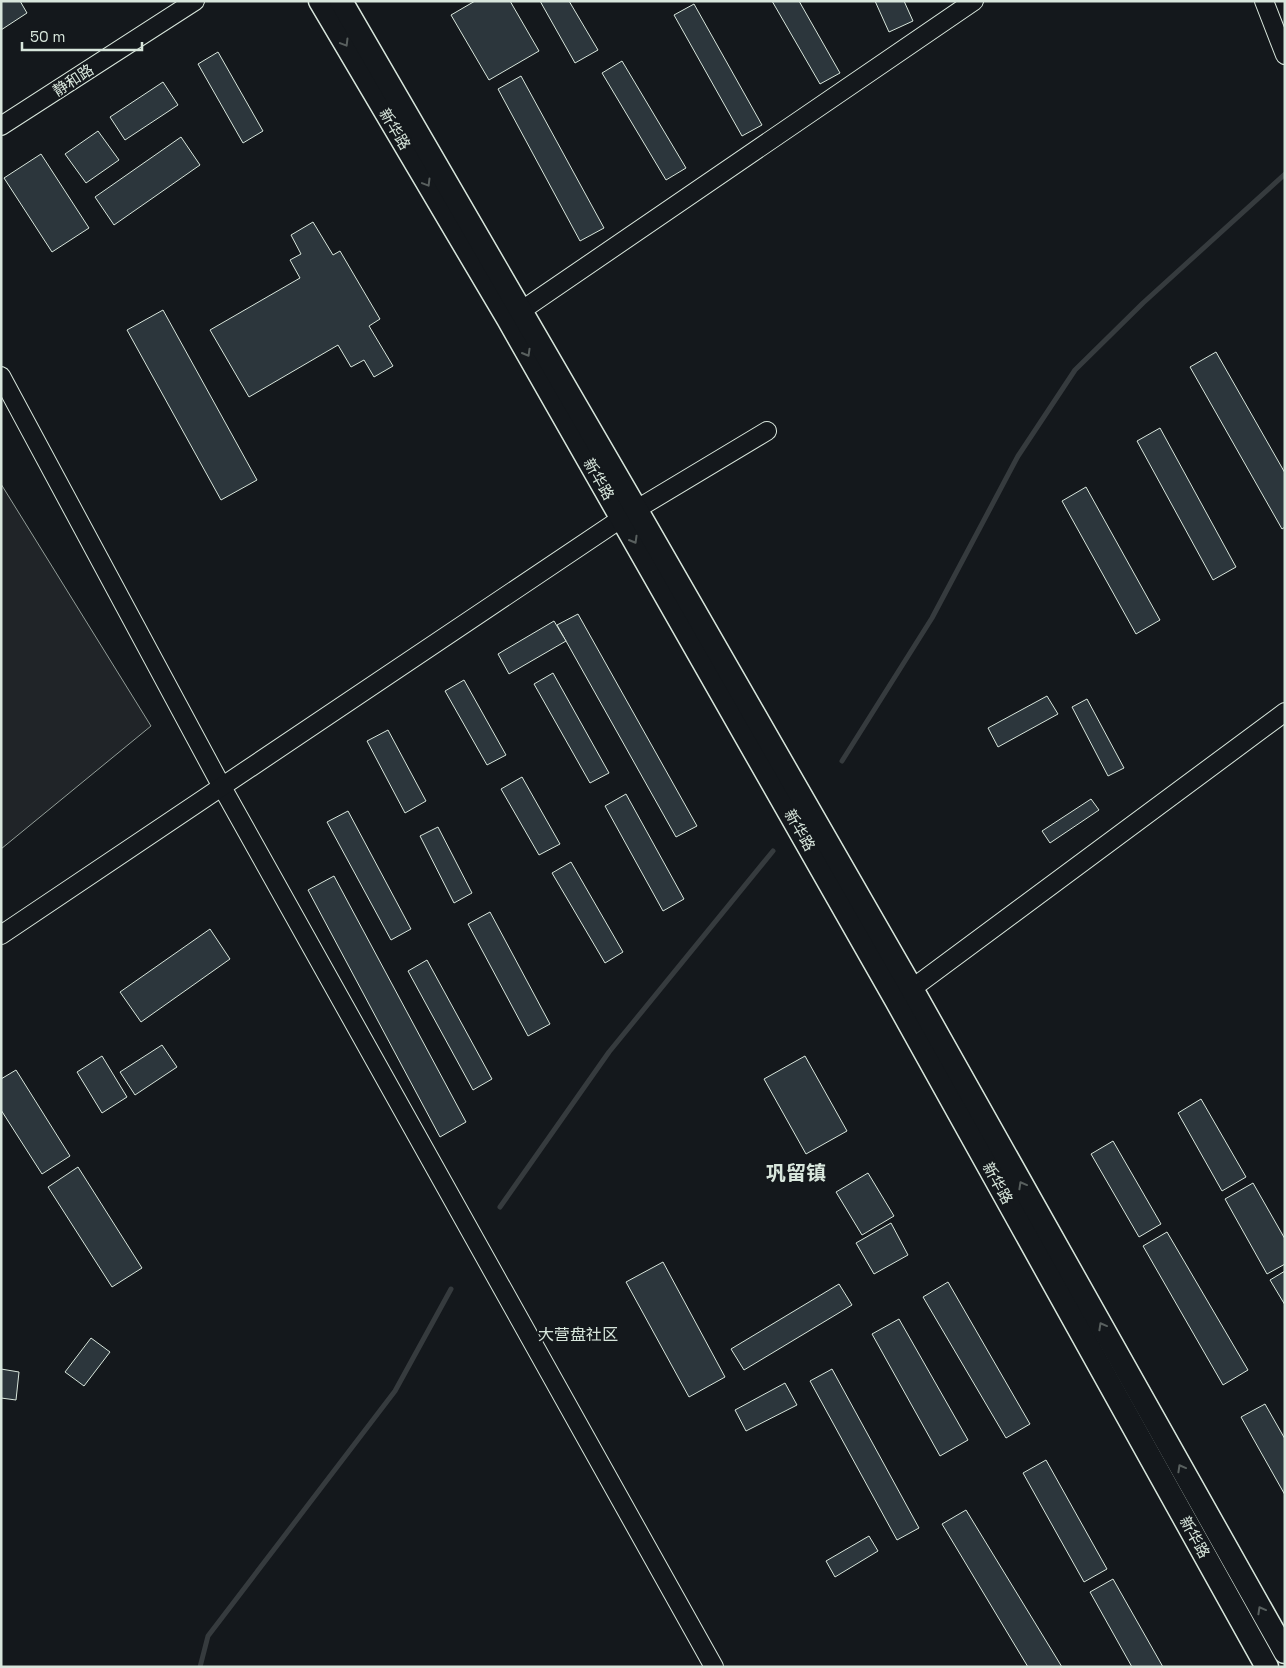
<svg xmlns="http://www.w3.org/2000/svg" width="1286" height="1668" font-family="'Space Grotesk','Noto Sans SC',sans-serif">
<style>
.green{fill:#202428;stroke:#939e99}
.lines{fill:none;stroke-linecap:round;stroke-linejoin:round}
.stream{stroke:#363b3e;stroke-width:5}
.building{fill:#2c363c;stroke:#d8e6dc}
.minor-casing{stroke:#d8e6dc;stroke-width:20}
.major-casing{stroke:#d8e6dc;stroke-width:25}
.minor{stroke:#14181c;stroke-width:18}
.major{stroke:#14181c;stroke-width:22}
.oneway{stroke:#59605f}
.labels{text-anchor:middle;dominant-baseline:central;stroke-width:4;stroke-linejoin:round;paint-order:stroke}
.street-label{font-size:15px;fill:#d8e6dc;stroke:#14181c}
.neighbourhood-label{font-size:16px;fill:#d8e6dc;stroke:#14181c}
.district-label{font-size:20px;font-weight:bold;fill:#d8e6dc;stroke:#14181c}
</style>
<rect width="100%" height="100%" fill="#14181c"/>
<polygon class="green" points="1,484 151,726 1,849"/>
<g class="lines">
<g class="stream">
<polyline points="842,761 932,618 1018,456 1075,370 1143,303 1285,174"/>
<polyline points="500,1207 609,1052 773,851"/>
<polyline points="200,1667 208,1636 395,1391 451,1289"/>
</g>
</g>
<g class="building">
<polygon points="1,1 20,1 27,13 1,30"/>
<polygon points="475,1 510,1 539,51 489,80 451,15"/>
<polygon points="540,1 569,1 598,50 575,63"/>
<polygon points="772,1 799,1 840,73 820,84"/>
<polygon points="875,1 904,1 913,21 889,32"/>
<polygon points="694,4 762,125 742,136 674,15"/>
<polygon points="218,52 263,131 243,143 198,64"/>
<polygon points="622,61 686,168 666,180 602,73"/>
<polygon points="521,76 604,228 580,241 498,89"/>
<polygon points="163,82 178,105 125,140 110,117"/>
<polygon points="98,131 119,160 86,183 65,154"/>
<polygon points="181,137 200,165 114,225 95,197"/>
<polygon points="41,154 89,228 52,252 4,178"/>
<polygon points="313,222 333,255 340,251 380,319 369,326 393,366 374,377 364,360 351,367 338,345 249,397 210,330 300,278 290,260 301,254 291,235"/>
<polygon points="163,310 257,480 221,500 127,330"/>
<polygon points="1216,352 1285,473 1285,527 1282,529 1190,367"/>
<polygon points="1160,428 1236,567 1213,580 1137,441"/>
<polygon points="1086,487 1160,620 1136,634 1062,501"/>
<polygon points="578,614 697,826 676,837 557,625"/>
<polygon points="554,621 566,641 509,674 498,654"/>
<polygon points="553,673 609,773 590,783 534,684"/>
<polygon points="464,680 506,755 487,765 445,691"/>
<polygon points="1047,696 1058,714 998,747 988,728"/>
<polygon points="1087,699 1124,768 1108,776 1072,707"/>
<polygon points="388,730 426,801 405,813 367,741"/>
<polygon points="522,777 560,844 539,855 501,789"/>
<polygon points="626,794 684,899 663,911 605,806"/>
<polygon points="1091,799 1099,810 1050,843 1042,831"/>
<polygon points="348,811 411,929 391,940 327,822"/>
<polygon points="438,827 472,893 454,903 420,836"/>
<polygon points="571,862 623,952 605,963 552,873"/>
<polygon points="334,876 466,1122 440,1137 308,890"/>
<polygon points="490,912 550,1024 528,1036 468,924"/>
<polygon points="210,929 230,959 141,1022 120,992"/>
<polygon points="427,960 492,1079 473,1090 408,971"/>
<polygon points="162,1045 177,1067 135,1095 120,1072"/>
<polygon points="102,1056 127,1097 102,1113 77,1072"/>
<polygon points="805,1056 847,1131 806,1154 764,1079"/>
<polygon points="16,1070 70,1156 42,1174 1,1110 1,1079"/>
<polygon points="1201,1099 1246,1177 1222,1191 1178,1113"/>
<polygon points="1113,1141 1161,1224 1139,1237 1091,1154"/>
<polygon points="78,1167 142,1268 112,1287 48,1187"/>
<polygon points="868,1173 894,1216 862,1235 836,1192"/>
<polygon points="1253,1183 1285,1239 1285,1264 1267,1274 1225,1199"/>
<polygon points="891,1223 908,1255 874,1274 856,1243"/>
<polygon points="1167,1232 1248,1370 1223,1385 1143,1246"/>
<polygon points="663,1262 725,1377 689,1397 626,1282"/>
<polygon points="1285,1271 1285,1305 1270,1280"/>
<polygon points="948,1282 1030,1424 1006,1438 923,1297"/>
<polygon points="839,1284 852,1305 744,1370 731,1349"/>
<polygon points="899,1319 968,1440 940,1456 872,1334"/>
<polygon points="91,1338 110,1352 84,1386 65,1372"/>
<polygon points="1,1369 19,1372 16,1400 1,1398"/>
<polygon points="832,1369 919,1528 897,1540 810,1381"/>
<polygon points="785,1383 797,1405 746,1431 735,1410"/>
<polygon points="1265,1404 1285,1439 1285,1495 1241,1417"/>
<polygon points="1046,1460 1107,1569 1084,1582 1023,1473"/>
<polygon points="966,1510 1062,1667 1028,1667 942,1524"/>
<polygon points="869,1536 878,1551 835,1577 826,1561"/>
<polygon points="1113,1579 1163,1667 1132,1667 1090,1592"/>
</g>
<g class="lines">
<defs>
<g id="minor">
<polyline points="1264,1 1285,55"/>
<polyline points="1,126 195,1"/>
<polyline points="512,317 974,1"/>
<polyline points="1,376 222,787 714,1667"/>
<polyline points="1,935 622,518 767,431"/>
<polyline points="902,996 1285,712"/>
</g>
<g id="major">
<polyline points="320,1 508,319 896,1000 1267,1667"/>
<polyline points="341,1 636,509 912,989 1285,1652"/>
</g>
</defs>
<use href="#minor" class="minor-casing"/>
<use href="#major" class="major-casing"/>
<use href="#minor" class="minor"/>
<use href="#major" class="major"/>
</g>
<defs><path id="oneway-chevron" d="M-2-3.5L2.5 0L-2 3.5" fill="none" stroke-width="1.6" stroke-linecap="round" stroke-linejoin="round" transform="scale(1.25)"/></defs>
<g class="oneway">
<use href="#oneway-chevron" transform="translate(345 43) rotate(59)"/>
<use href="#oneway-chevron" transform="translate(427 183) rotate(59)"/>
<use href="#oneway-chevron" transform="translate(527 353) rotate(60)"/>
<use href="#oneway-chevron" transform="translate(634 540) rotate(60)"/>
<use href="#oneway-chevron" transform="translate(1022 1185) rotate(-119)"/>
<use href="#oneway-chevron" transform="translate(1102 1326) rotate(-119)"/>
<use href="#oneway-chevron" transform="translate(1181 1468) rotate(-119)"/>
<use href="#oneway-chevron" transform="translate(1261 1610) rotate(-119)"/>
</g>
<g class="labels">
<g class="street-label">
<text transform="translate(73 80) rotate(-33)">静和路</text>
<text transform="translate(395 129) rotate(59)">新华路</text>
<text transform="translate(599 479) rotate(60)">新华路</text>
<text transform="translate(800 830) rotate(60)">新华路</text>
<text transform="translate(998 1183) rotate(61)">新华路</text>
<text transform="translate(1195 1537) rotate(61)">新华路</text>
</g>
<g class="neighbourhood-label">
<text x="578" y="1334">大营盘社区</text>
</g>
<g class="district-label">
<text x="796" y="1173">巩留镇</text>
</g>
</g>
<rect width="1286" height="1668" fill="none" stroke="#d8e6dc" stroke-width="5"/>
<path d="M22 42v8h120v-8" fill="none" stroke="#d8e6dc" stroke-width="2.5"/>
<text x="30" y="42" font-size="15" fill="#d8e6dc" stroke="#14181c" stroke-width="4" paint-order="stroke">50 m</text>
</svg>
